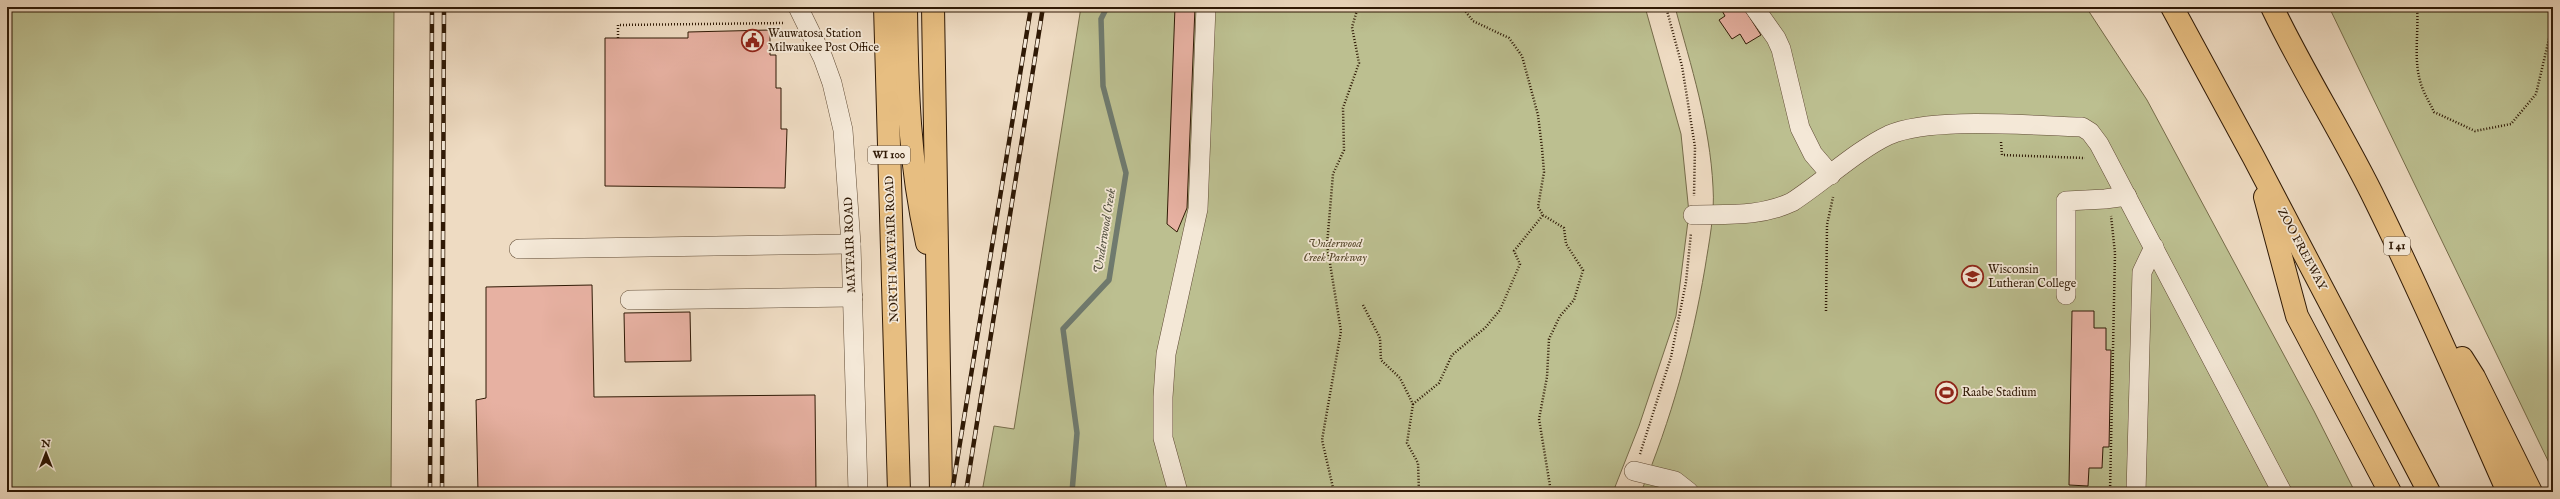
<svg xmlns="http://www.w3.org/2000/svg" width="2560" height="499" font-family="'IM FELL English',serif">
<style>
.green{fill:#bcbf90;stroke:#766c4a}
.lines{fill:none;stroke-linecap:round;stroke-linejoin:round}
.stream{stroke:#6f7a6e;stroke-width:5.5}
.building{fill:#e7b1a2;stroke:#2f1905}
.minor-casing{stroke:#5f4a34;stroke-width:20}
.major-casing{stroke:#2f1905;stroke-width:24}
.highway-casing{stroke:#2f1905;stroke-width:24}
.path{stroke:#2f1905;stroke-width:2.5;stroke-dasharray:1 2;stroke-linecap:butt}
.minor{stroke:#f4e8d7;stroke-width:19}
.major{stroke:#e7be81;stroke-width:22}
.highway{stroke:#e7be81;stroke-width:22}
.rail-casing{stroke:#2f1905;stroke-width:4.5}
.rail{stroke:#f4e8d7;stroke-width:3;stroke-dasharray:9;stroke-linecap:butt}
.labels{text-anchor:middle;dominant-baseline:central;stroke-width:3.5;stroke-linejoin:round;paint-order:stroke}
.shield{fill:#f4e8d7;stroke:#6a5744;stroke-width:1}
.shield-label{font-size:11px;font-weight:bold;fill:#2f1905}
.poi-label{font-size:12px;fill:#2f1905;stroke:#f4e8d7;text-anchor:start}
.park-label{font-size:12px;font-style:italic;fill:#594b2f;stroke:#f4e8d7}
.street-label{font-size:12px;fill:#2f1905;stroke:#f4e8d7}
.water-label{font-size:13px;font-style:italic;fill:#545242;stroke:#f4e8d7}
</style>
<rect width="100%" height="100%" fill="#eedbc2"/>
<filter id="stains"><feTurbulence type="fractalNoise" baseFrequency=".005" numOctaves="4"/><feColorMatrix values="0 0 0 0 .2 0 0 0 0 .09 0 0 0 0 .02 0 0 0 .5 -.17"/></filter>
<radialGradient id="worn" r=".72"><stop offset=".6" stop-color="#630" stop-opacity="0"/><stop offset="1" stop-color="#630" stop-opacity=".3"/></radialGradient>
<g class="green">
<polygon points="7,7 394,7 391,492 7,492"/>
<polygon points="1081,7 1645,7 1681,134 1689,213 1676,316 1639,426 1613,492 982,492 994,426 1014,429"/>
<path d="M1675 7H2086L2147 100 2314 411 2355 492H1641C1671 420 1692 345 1705 268 1709 242 1715 214 1713 187 1710 125 1691 66 1675 7Z"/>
<polygon points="2329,7 2553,7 2553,471"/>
</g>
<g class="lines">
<polyline class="stream" points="1072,492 1077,433 1063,329 1109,280 1126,173 1103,86 1101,19 1107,7"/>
</g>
<g class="building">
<polygon points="1175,7 1195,7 1187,208 1177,232 1167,224"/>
<polygon points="1720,7 1743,7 1761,35 1746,44 1740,34 1732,39 1719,20 1725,16"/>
<polygon points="770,30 770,55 776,55 776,88 781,88 781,129 787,129 785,188 605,186 605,38 688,38 688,32"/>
<polygon points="592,285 594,397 815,395 816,492 478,492 476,400 486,398 486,287"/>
<polygon points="2072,311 2094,311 2094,328 2106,328 2106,350 2111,350 2109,447 2103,447 2102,468 2089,468 2088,486 2069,485"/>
<polygon points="690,312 691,361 625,362 624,313"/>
</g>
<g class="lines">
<defs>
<g id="minor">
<polyline points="798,7 823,58 832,83 843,130 851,244 858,492"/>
<polyline points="1754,7 1776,38 1781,49 1800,128 1813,154 1831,175"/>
<path d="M1693 215C1728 214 1760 217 1792 202 1823 182 1857 150 1889 135 1932 116 2033 126 2082 127L2090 132 2099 144 2282 492"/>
<polyline points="519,249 851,244"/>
<polyline points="2066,295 2066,201 2105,199 2127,196"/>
<polyline points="630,300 853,297"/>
<polyline points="1634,471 1675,481 1689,492"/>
<polyline points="1178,492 1163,438 1163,397 1166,354 1198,209 1206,7"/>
<polyline points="2136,492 2142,272 2154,247"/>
</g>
<g id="major">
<polyline points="885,7 899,492"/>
<path d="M906 7C907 89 909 162 927 243"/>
<polyline points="933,7 941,492"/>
</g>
<g id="highway">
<polyline points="2172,7 2254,158 2429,492"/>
<path d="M2272 7C2304 74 2344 136 2376 202 2423 297 2465 395 2508 492"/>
<polyline points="2265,197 2297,316 2390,492"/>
<polyline points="2462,358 2474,377 2531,492"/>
</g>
</defs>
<use href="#minor" class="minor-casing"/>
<use href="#major" class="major-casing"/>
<use href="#highway" class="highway-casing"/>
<g class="path">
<polyline points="1462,7 1473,21 1509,38 1522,56 1538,115 1542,148 1544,172 1538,207 1543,215 1564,228 1566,244 1583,270 1574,300 1560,316 1549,339 1547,377 1539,419 1551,492"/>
<polyline points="1666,7 1682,66 1695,147 1694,196"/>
<path d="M2417 7C2419 32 2413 60 2421 84 2424 94 2430 103 2434 112L2475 131 2511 124 2536 94 2553 22"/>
<polyline points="618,38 618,25 785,23"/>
<polyline points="2001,142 2002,155 2085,158"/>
<polyline points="1363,305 1380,338 1381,360 1400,378 1413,404 1439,383 1452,355 1485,328 1500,310 1520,264 1514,251 1543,215"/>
<polyline points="1826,311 1827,225 1833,197"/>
<polyline points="1413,404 1407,443 1418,463 1419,492"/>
<polyline points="1640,454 1671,357 1686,282 1691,233"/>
<polyline points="1334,492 1322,440 1341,331 1327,245 1333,174 1344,150 1343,108 1359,63 1352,27 1358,7"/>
<polyline points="2110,492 2115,253 2111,216"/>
</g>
<use href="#minor" class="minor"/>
<use href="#major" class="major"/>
<use href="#highway" class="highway"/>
<defs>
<g id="rail">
<polyline points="430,492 432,7"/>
<polyline points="442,492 444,7"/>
<polyline points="952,492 1031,7"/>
<polyline points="966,492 1043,7"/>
</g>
</defs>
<use href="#rail" class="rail-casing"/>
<use href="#rail" class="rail"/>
</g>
<defs>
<symbol id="civic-ring" viewBox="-11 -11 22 22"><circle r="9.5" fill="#f4e8d7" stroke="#8f2418" stroke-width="1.5"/><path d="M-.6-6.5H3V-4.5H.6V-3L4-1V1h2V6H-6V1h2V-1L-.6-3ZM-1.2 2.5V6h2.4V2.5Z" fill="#8f2418"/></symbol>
<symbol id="university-ring" viewBox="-11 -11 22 22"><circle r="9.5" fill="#f4e8d7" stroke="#8f2418" stroke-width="1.5"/><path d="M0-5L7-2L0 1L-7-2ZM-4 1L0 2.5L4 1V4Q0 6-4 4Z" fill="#8f2418"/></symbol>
<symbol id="stadium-ring" viewBox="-11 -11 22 22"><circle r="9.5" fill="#f4e8d7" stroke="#8f2418" stroke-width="1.5"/><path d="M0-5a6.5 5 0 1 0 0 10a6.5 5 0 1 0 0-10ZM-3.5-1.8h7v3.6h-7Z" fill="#8f2418"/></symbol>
</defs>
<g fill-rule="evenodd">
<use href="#civic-ring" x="740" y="28" width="25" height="25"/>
<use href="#university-ring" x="1960" y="264" width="25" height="25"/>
<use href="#stadium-ring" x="1934" y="380" width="25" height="25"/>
</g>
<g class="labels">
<g class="shield">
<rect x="868" y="146" width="42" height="18" rx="3"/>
<rect x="2384" y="237" width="26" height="18" rx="3"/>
</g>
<g class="shield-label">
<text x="889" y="155">WI 100</text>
<text x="2397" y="246">I 41</text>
</g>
<g class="poi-label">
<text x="768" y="33">Wauwatosa Station<tspan x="768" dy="14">Milwaukee Post Office</tspan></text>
<text x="1988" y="269">Wisconsin<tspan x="1988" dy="14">Lutheran College</tspan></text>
<text x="1962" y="392">Raabe Stadium</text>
</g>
<g class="park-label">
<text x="1335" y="243">Underwood<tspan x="1335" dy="14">Creek Parkway</tspan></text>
</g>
<g class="street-label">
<text transform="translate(850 245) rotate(-92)">MAYFAIR ROAD</text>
<text transform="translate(892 249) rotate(-92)">NORTH MAYFAIR ROAD</text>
<text transform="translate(2302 249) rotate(62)">ZOO FREEWAY</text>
</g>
<g class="water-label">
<text transform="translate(1105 231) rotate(-81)">Underwood Creek</text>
</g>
</g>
<rect width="2560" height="499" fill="none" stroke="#eedbc2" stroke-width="24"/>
<rect x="8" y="8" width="2544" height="483" fill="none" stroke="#2f1905" stroke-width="2"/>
<rect x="12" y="12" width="2536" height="475" fill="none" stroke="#2f1905"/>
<g transform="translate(46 453)" stroke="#f4e8d7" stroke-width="3" paint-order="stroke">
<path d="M0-3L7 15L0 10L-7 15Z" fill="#2f1905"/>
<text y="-6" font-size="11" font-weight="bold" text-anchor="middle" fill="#2f1905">N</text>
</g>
<rect width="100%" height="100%" filter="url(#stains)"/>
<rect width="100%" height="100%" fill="url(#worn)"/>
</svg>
